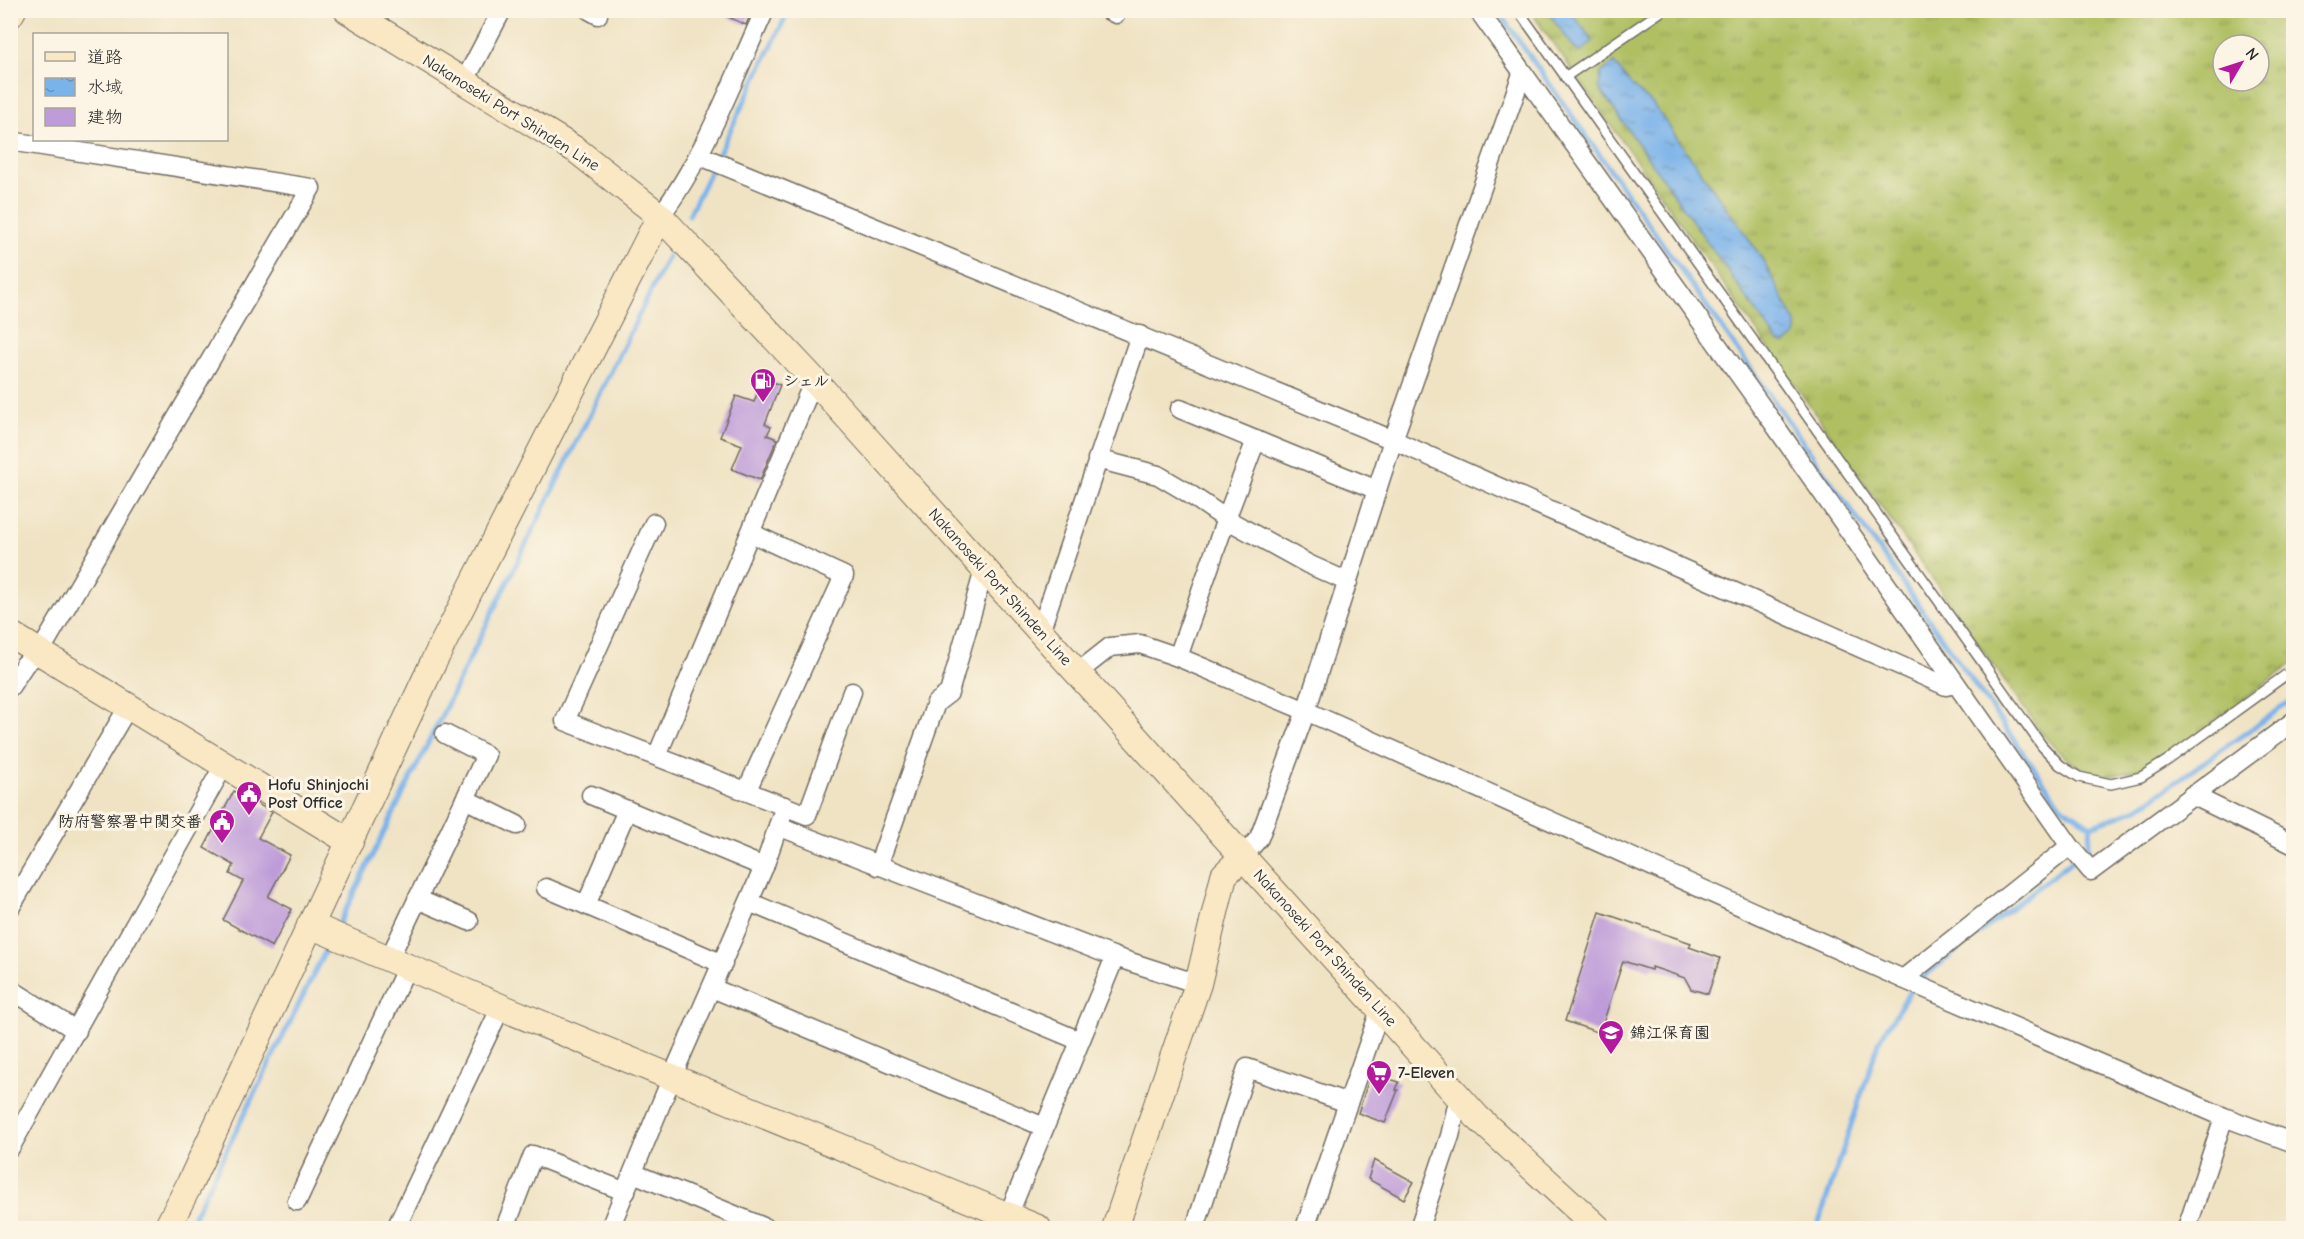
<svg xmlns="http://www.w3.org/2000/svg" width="2304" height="1239" font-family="'Comic Neue','Klee One',sans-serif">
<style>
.grass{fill:url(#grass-tufts);stroke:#6d7546;stroke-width:1.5;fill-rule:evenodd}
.water{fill:url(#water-ripples);stroke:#526e8a;stroke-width:1.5}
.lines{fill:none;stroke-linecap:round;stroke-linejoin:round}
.stream{stroke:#7ab2ea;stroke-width:5}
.building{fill:#be9bd9}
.lane-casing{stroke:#706b61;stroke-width:12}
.street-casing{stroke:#706b61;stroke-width:21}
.secondary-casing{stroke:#706b61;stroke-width:28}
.lane{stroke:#fff;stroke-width:9}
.street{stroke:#fff;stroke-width:18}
.secondary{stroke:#fae7c3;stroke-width:26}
.labels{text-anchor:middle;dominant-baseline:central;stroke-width:6;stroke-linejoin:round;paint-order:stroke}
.street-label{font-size:16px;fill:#2b2b2b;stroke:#fcf5e5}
.poi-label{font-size:16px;font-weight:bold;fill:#2b2b2b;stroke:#fcf5e5;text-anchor:start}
</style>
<defs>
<pattern id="grass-tufts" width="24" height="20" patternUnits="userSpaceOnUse" patternTransform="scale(1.5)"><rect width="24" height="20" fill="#afbf62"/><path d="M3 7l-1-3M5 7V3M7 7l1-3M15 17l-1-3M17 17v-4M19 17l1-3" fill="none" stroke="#8f9b51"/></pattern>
<pattern id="water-ripples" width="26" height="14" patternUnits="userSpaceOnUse" patternTransform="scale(1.5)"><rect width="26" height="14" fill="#7ab2ea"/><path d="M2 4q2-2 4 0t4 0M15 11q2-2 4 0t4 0" fill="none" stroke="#6491be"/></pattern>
</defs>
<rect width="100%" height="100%" fill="#fcf5e5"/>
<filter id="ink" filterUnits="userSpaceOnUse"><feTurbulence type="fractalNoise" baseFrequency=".0167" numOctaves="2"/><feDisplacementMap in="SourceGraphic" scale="12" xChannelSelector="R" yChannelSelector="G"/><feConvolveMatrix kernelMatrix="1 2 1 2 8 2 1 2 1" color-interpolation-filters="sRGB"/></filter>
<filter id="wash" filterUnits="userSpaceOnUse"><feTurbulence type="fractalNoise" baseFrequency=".008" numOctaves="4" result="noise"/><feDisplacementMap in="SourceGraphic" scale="24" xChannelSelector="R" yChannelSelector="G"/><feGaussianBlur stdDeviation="1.35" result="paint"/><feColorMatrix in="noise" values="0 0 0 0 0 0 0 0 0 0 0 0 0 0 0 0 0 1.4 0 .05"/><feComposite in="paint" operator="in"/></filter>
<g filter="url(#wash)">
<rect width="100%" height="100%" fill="#f0e3c4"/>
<path class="grass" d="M1530 11H2293V663L2170 754C2115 787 2080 782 2041 732ZM2223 45H2259V81H2223Z"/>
<g class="water">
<polygon points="1547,11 1570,11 1593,41 1581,52 1575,49"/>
<path d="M1614 63 1631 85 1653 104 1760 255 1796 323C1797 334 1795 338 1785 344L1777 341 1599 88 1601 73Z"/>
</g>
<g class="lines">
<g class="stream">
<polyline points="1497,10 2060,805 2091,826"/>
<polyline points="689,215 789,10"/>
<polyline points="2091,826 2137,809 2294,699"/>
<polyline points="337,928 668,256"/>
<polyline points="1918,981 2088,848 2091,826"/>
<polyline points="188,1228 330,941"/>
<polyline points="1817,1228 1879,1041 1912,988"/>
</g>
</g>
<g id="blocks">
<g class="building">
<polygon points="713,10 752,10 746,25"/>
<polygon points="763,378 780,385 765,424 771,427 767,435 777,439 760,480 732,469 742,445 720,437 736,396 754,402"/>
<polygon points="234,791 272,812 258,838 290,855 268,897 292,909 272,947 223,920 243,881 230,874 234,865 204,848"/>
<polygon points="1600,912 1691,943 1689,947 1720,958 1708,994 1691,989 1685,978 1652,967 1651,970 1623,961 1600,1033 1565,1021"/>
<polygon points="1371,1073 1399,1082 1396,1090 1398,1090 1385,1123 1358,1113"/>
<polygon points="1374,1160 1414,1182 1404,1199 1368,1179"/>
</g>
</g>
</g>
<g filter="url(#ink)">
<use href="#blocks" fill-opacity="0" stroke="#706b61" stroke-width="1.5"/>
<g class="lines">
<defs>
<g id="lane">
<polyline points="1518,10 2042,746 2060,765 2079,777 2111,784 2141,777 2168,760 2294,669"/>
<polyline points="1565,77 1663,10"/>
</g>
<g id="street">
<polyline points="589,10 598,15"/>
<polyline points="1108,10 1116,14 1117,10"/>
<polyline points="1478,10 1762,407 2070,846 2091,871 2294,721"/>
<polyline points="464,82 502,10"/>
<polyline points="10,141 311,188 40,652 25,664 10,687"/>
<polyline points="698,155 1393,440 1946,686 1956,684"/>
<path d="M660 216C704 159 734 77 765 10"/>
<polyline points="1180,409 1377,490"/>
<polyline points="1097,459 1158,475 1185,491 1226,519 1308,564 1348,582"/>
<polyline points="654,523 565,721 807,815 852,692"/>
<polyline points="1040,632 1140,335"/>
<polyline points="1178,657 1226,519 1256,440"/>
<polyline points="1077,673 1110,647 1140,644 1178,657 1306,711 1903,979 2224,1117 2294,1143"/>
<polyline points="657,756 814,380"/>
<polyline points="747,790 844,576 751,533"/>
<polyline points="591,795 627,810"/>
<polyline points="2192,795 2294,845"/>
<polyline points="465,799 517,825"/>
<polyline points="778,826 1115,957 1198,984"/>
<polyline points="1243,857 1259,838 1306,711 1393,440 1522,74"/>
<polyline points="878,866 936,703 949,693 984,570"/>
<polyline points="546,888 586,905"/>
<polyline points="417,899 469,921"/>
<polyline points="749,902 1080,1041"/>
<polyline points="10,908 128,707"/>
<polyline points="389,959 486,755 445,734"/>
<polyline points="723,964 586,905 627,810 764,867"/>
<polyline points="1903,979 2070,846"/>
<polyline points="712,988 1044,1127"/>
<polyline points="10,989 77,1031"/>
<polyline points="10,1148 224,765"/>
<polyline points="633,1173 766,1228"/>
<polyline points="297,1201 407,967"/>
<polyline points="396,1228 501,1007"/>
<polyline points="505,1228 533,1155 626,1192"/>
<polyline points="610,1228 672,1077 764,867 785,806"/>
<polyline points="1003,1228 1115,957"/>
<polyline points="1195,1228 1247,1068 1348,1103"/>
<polyline points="1305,1228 1380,1010"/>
<polyline points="1419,1228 1450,1136 1459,1097"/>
<polyline points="2187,1228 2224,1117"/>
</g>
<g id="secondary">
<polyline points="347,10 576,150 660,216 814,380 1477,1117 1598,1228"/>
<polyline points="10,15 13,10"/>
<polyline points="10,634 350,842"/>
<polyline points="310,925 501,1007 1038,1228"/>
<polyline points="167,1228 190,1183 433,663 660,216"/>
<polyline points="1115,1228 1198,984 1224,875 1243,857"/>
</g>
</defs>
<use href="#lane" class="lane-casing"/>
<use href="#street" class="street-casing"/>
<use href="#secondary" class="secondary-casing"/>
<use href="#lane" class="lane"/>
<use href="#street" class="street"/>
<use href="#secondary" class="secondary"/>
</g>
</g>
<defs>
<symbol id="fuel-pin" viewBox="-11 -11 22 30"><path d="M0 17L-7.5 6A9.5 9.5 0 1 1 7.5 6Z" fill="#b5179e" stroke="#fcf5e5"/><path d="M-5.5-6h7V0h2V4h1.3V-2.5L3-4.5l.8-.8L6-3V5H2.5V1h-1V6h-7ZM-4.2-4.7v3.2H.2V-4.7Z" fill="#fff"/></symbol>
<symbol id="civic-pin" viewBox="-11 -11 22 30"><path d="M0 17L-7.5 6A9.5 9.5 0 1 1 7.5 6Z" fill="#b5179e" stroke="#fcf5e5"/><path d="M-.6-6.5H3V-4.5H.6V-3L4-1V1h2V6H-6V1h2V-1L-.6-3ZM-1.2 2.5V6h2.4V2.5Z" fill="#fff"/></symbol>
<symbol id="school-pin" viewBox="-11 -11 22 30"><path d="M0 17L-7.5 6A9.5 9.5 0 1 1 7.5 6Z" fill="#b5179e" stroke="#fcf5e5"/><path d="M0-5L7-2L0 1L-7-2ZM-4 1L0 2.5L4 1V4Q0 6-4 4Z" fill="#fff"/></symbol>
<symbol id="supermarket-pin" viewBox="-11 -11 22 30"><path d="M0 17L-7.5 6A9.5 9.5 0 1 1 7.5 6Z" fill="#b5179e" stroke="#fcf5e5"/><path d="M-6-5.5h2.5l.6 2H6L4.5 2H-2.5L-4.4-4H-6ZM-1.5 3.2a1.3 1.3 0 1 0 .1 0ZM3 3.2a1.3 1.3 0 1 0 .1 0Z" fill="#fff"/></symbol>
</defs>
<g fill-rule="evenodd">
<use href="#fuel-pin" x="748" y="366" width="30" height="40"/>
<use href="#civic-pin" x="234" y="779" width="30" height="40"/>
<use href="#civic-pin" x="207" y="807" width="30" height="40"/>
<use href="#school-pin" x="1596" y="1018" width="30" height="40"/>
<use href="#supermarket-pin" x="1364" y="1058" width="30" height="40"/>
</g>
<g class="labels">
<g class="street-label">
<text transform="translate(511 113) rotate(32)">Nakanoseki Port Shinden Line</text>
<text transform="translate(1000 587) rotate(48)">Nakanoseki Port Shinden Line</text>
<text transform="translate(1325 948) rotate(48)">Nakanoseki Port Shinden Line</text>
</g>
<g class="poi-label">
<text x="783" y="381">シェル</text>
<text x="268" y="785">Hofu Shinjochi<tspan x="268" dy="18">Post Office</tspan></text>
<text x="202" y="822" text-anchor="end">防府警察署中関交番</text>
<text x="1630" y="1033">錦江保育園</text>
<text x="1398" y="1073">7-Eleven</text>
</g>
</g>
<rect width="2304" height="1239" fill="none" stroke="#fcf5e5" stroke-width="36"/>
<rect x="33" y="33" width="195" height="108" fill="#fcf5e5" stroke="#a8a49b" stroke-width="1.5"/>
<rect x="45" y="52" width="30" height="9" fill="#fae7c3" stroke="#a8a49b" stroke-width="1.5"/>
<text x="87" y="63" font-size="18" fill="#2b2b2b">道路</text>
<rect x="45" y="78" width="30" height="18" fill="url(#water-ripples)" stroke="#a8a49b" stroke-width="1.5"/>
<text x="87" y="93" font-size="18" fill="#2b2b2b">水域</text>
<rect x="45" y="108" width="30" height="18" fill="#be9bd9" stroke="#a8a49b" stroke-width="1.5"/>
<text x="87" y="123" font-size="18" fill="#2b2b2b">建物</text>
<g transform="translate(2241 63) rotate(51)"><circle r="28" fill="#fcf5e5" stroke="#a8a49b" stroke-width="1.5"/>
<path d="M0-4.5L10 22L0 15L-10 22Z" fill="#b5179e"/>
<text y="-9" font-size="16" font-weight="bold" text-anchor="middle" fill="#2b2b2b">N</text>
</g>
</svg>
